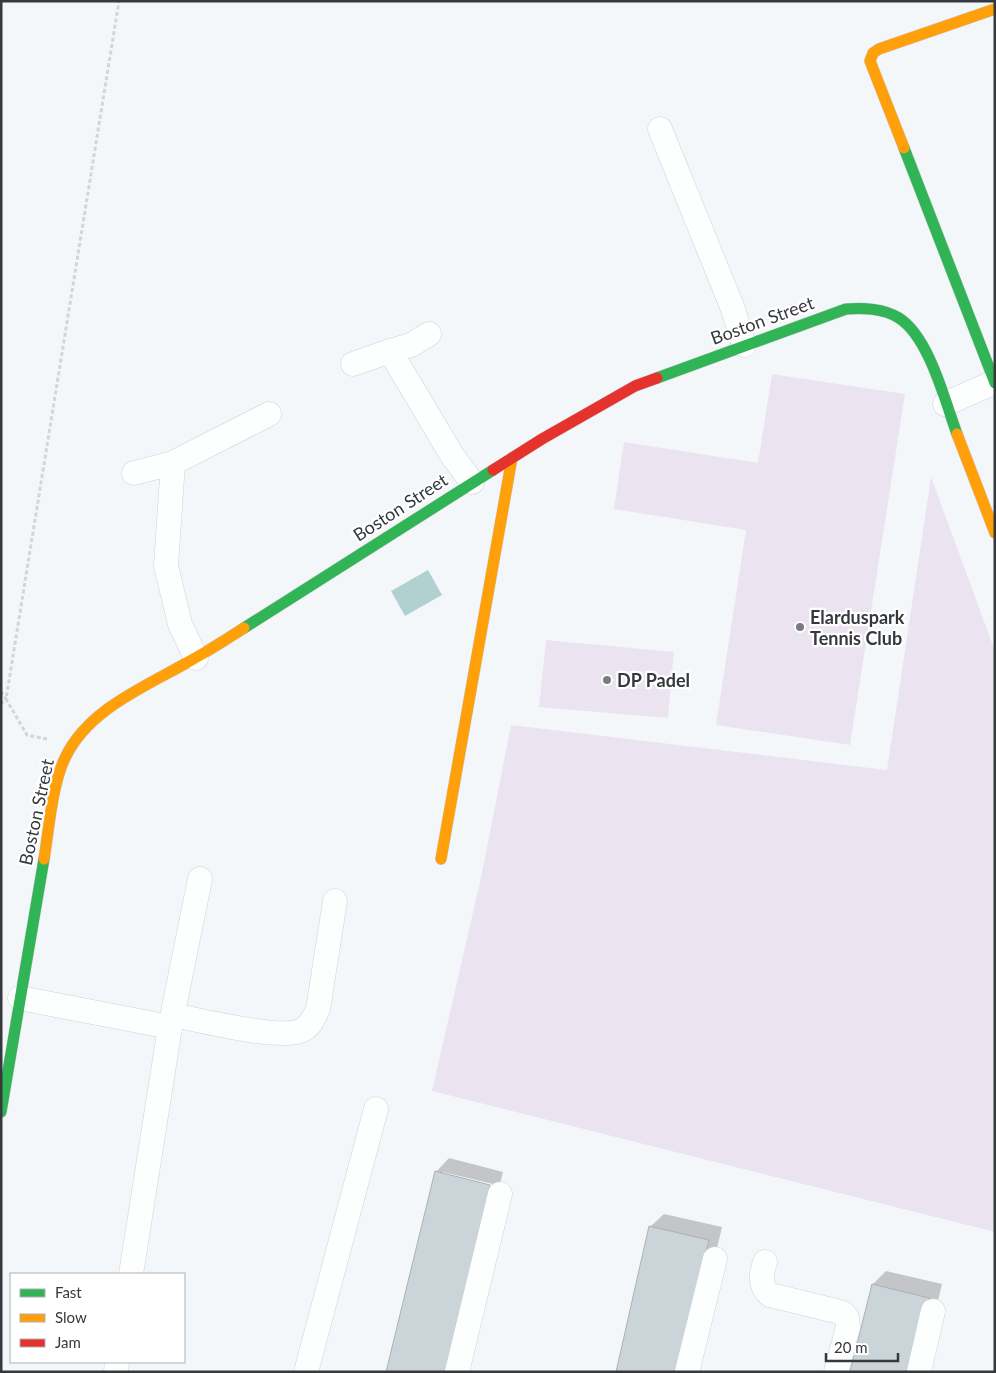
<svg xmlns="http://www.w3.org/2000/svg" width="996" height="1373" font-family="Lato,sans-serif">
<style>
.green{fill:#ece3f1}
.water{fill:#b1d1d1}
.shadow{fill:#0003;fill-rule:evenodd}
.building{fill:#cbd4d8;stroke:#aeb1b3}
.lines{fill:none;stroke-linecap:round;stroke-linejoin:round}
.street-casing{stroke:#d0d2d5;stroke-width:25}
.fast-casing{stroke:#d0d2d5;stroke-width:12}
.slow-casing{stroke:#d0d2d5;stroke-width:12}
.jam-casing{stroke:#d0d2d5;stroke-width:12}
.path{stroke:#d4d5d7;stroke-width:3;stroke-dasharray:4 2.5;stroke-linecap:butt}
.street{stroke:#fdfefe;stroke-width:24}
.fast{stroke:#30b455;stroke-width:11}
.slow{stroke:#ff9f0a;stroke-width:11}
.jam{stroke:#e5322d;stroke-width:11}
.poi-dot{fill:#787c7e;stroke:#fff;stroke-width:2}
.labels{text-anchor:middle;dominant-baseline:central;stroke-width:4.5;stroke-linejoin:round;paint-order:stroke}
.street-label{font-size:18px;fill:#36393c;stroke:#fff}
.poi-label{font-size:18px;font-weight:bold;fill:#36393c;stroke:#fff;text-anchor:start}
</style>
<rect width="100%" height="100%" fill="#f4f7fa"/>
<g class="green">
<polygon points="772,374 905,394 850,745 716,725 746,530 614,509 624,442 758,463"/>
<polygon points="931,477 995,651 995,1232 432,1091 482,873 511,725 887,770"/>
<polygon points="546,640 674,652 668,718 539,707"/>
</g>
<polygon class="water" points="428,570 442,595 405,616 391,591"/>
<g class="shadow">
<path d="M449 1158 503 1172 454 1372H387L436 1172ZM443 1172 497 1185 496 1188 443 1175Z"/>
<polygon points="664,1214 722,1227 688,1372 650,1227"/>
<polygon points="886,1271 942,1284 921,1372 873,1284"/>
</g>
<g class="building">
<polygon points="435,1171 490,1185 445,1372 386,1372"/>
<polygon points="649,1226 709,1240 679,1372 616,1372"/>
<polygon points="872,1284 929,1298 911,1372 850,1372"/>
</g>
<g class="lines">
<defs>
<g id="street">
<polyline points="660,129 733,309 744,345"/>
<polyline points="390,351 411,345 429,334"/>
<polyline points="353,364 390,351 453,457 472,482"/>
<polyline points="945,404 995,382"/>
<polyline points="173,463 166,566 180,624 196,658"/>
<polyline points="134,473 173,463 269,414"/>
<polyline points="20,998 170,1027 200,879"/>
<path d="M173 1015C199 1020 282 1041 302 1030 311 1026 314 1017 318 1009L335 901"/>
<path d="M765 1262C761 1274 759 1286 770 1295L836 1311 843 1313 847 1318 848 1327 836 1372"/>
<polyline points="131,1274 170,1027"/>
<polyline points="116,1372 117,1362"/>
<polyline points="306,1372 376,1109"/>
<polyline points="457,1372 500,1194"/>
<polyline points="687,1372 715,1259"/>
<polyline points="919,1372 933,1311"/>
</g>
<g id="fast">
<polyline points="904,148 995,383"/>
<path d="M657 378 846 309C863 308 883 308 899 318 929 337 945 401 957 434"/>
<polyline points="244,628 493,470"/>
<polyline points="1,1112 44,859"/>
</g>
<g id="slow">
<polyline points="904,148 870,61 873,53 879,49 995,9"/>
<polyline points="957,434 995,533"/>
<path d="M44 859C49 829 52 785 65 758 89 707 150 685 195 658 212 649 228 638 244 628"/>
<polyline points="441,859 512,458"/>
</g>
<polyline id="jam" points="493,470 542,439 635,386 657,378"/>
</defs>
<use href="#street" class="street-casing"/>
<use href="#fast" class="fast-casing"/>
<use href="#slow" class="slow-casing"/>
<use href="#jam" class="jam-casing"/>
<g class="path">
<polyline points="1,691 6,699 1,704"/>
<polyline points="47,739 27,735 6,699 119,1"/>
</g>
<use href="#street" class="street"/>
<use href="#fast" class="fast"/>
<use href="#slow" class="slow"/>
<use href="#jam" class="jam"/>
</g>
<g class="poi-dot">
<circle cx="800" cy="627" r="5"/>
<circle cx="607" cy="680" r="5"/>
</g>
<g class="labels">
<g class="street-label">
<text transform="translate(762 320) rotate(-20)">Boston Street</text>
<text transform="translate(400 507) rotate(-33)">Boston Street</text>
<text transform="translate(36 812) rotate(-78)">Boston Street</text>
</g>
<g class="poi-label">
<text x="810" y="617">Elarduspark<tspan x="810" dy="21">Tennis Club</tspan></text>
<text x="617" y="680">DP Padel</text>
</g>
</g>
<rect width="996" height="1373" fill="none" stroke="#36393c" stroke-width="5"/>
<rect x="10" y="1273" width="175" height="90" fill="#ffffff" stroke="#afb0b1"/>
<rect x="20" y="1289" width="25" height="8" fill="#30b455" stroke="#afb0b1"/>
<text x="55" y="1298" font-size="15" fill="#36393c">Fast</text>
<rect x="20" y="1314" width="25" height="8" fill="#ff9f0a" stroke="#afb0b1"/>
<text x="55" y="1323" font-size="15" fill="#36393c">Slow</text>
<rect x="20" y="1339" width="25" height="8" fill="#e5322d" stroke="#afb0b1"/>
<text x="55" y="1348" font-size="15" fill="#36393c">Jam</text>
<path d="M826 1353v8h72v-8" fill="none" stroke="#36393c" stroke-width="2.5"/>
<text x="834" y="1353" font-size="15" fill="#36393c" stroke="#ffffff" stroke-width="4" paint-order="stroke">20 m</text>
</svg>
